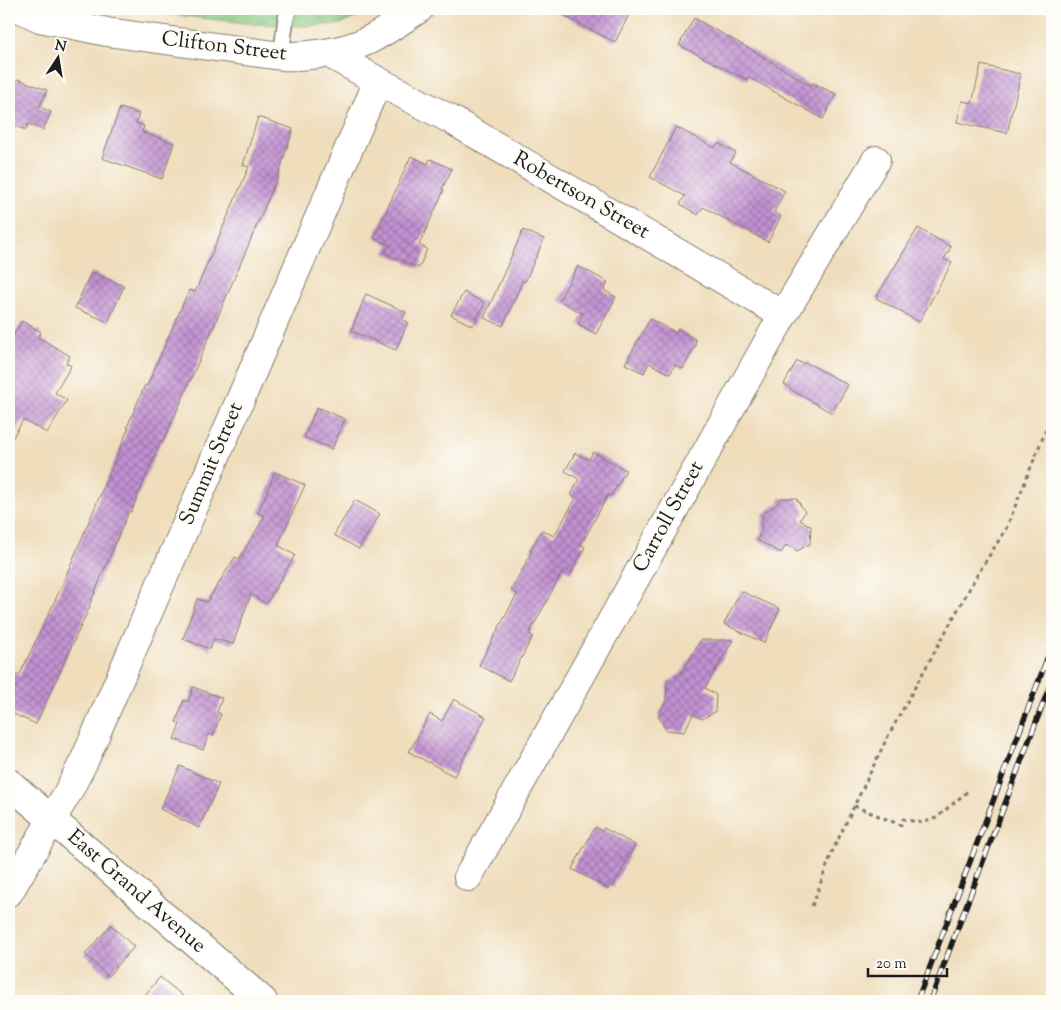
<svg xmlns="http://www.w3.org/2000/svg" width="1061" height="1010" font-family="'Sorts Mill Goudy',serif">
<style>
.park{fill:url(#park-tufts);stroke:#50724e}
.building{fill:url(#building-cross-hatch)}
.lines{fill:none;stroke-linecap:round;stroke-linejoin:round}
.service-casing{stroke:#867c6c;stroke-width:18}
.minor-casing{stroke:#867c6c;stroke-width:30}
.path{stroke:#867c6c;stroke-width:3;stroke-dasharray:4 4;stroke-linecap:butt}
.service{stroke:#fff;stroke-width:15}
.minor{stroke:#fff;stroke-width:28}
.rail-casing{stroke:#1c1c1c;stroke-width:5.5}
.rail{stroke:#fdfcf7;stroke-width:4;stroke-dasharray:11;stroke-linecap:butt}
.labels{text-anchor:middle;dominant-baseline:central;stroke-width:4.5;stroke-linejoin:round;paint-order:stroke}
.street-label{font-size:21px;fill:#1c1c1c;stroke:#fdfcf7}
</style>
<defs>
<pattern id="park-tufts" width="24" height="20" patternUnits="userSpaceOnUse" patternTransform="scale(1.25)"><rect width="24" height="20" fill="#84c780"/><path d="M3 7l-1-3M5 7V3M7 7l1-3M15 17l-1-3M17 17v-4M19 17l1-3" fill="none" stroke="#71aa6e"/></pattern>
<pattern id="building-cross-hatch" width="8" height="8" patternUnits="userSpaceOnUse" patternTransform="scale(1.25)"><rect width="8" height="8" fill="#c291d2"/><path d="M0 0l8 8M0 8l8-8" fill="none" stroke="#9d76aa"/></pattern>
</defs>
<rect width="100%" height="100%" fill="#fdfcf7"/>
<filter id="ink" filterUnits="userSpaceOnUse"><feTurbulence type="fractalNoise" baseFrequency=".02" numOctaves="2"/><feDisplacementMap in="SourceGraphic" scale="10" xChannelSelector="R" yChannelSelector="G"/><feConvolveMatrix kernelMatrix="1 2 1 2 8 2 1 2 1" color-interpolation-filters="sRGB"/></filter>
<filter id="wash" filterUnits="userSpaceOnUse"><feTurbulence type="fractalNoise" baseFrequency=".0096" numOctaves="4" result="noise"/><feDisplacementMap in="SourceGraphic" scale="20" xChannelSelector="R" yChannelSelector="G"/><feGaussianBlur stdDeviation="1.12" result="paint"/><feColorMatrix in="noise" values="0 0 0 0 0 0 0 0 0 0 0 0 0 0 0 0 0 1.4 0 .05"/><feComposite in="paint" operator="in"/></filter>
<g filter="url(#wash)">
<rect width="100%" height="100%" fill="#efddbb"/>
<polygon class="park" points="137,9 377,9 340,24 307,26 253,24 185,16"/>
<g id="blocks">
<g class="building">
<polygon points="551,9 632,9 615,42"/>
<polygon points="694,18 752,50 811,86 812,83 836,94 823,119 748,77 747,80 679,45"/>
<polygon points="981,65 1021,74 1007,133 957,122 962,101 972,103"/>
<polygon points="18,79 47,90 40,107 51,112 43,130 28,124 26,130 9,123 9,84 15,86"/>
<polygon points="120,108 139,114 136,123 144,126 142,132 174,143 162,179 102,158"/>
<polygon points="258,117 293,129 278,176 191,379 163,442 161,441 131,512 129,511 89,606 90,606 36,724 9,712 9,671 19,676 59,592 129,427 127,427 145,385 147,386 189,290 195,292 249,167 243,165"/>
<polygon points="676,127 715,148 718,143 736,153 730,162 785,191 774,212 781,216 768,242 703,207 698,215 680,204 685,196 650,177"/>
<polygon points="411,156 428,164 430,159 452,169 442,189 444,190 419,245 427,249 419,268 385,253 389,245 374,238"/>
<polygon points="918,228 951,247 944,259 952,263 919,322 876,298"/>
<polygon points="523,230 544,239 525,282 523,280 503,326 484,318"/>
<polygon points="578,266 608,282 604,290 616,297 596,334 578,324 583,314 559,300"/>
<polygon points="91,272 124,286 108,322 75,308"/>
<polygon points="464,292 485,303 473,326 451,315"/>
<polygon points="366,294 406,312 402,320 408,322 396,350 351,331"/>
<polygon points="650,319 676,333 678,329 696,340 695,343 696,344 683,369 675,365 670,374 649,363 644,373 625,364"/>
<polygon points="22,321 41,332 38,337 70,356 66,363 71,366 55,393 67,400 47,433 23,420 9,444 9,342"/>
<polygon points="797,361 804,364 805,362 848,385 832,413 790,389 790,388 784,384"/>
<polygon points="317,407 345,419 332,449 304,437"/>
<polygon points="593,452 626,470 611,496 608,495 581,545 585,547 571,573 564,569 529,634 533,636 509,681 479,665 517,594 511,590 532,552 530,551 542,530 554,536 576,498 571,495 579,479 565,471 575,453 589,460"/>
<polygon points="275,472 305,485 278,545 295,555 266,604 251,594 233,644 214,639 210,649 183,639 197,599 207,602 235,557 239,559 265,516 258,513"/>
<polygon points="781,498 796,498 805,512 800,520 811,526 810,544 797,551 786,545 781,553 757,540 761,532 763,514 777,504"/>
<polygon points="355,500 380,514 359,549 334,535"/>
<polygon points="741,591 780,609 764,643 724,624"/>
<polygon points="701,640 733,640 705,688 716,695 715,712 702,719 693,714 684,732 666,730 658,716 666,701 667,683 682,672"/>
<polygon points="193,687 222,698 217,712 221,714 213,736 209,734 203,750 174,739 180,724 176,722 184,700 188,702"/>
<polygon points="454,699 486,717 454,776 409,752 430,714 442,721"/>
<polygon points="180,766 219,784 199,828 160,809"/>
<polygon points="595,827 602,831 604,828 635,845 613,887 610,885 608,889 572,869"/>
<polygon points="111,925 134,947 108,976 85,954"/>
<polygon points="160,977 189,1001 140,1001"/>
</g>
</g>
</g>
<g filter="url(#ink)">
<use href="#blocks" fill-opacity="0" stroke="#867c6c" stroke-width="1"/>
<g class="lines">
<defs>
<polyline id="service" points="281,56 286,18 289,9"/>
<g id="minor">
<path d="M21 9 40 18 107 32 281 56C308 57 345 52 369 40 387 31 403 19 419 9"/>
<polyline points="328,53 378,81 450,119 783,315"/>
<polyline points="9,783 263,1001"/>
<polyline points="468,877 783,315 876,160"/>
<polyline points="9,892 68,792 85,759 378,81"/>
</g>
</defs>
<use href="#service" class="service-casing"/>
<use href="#minor" class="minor-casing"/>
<g class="path">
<polyline points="854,806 901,825 903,819 922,823 936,818 968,791"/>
<polyline points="812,906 833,850 887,738 977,575 1006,529 1052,415"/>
</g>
<use href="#service" class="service"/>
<use href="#minor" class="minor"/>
<defs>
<g id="rail">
<polyline points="917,1001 1052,646"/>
<polyline points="930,1001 1052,680"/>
</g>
</defs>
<use href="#rail" class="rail-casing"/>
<use href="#rail" class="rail"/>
</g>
</g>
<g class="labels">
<g class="street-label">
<text transform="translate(224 47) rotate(7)">Clifton Street</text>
<text transform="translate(581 196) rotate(30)">Robertson Street</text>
<text transform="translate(212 464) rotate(-67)">Summit Street</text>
<text transform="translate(669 517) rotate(-61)">Carroll Street</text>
<text transform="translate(136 892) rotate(41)">East Grand Avenue</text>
</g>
</g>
<rect width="1061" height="1010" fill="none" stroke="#fdfcf7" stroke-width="30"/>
<g transform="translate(58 58) rotate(12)" stroke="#fdfcf7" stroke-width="4" paint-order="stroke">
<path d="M0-4L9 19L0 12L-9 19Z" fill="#1c1c1c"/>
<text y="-8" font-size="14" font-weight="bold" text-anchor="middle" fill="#1c1c1c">N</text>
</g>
<path d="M868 968v8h79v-8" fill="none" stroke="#1c1c1c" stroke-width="2.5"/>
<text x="876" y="968" font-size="15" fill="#1c1c1c" stroke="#fdfcf7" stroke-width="4" paint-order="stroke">20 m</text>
</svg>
